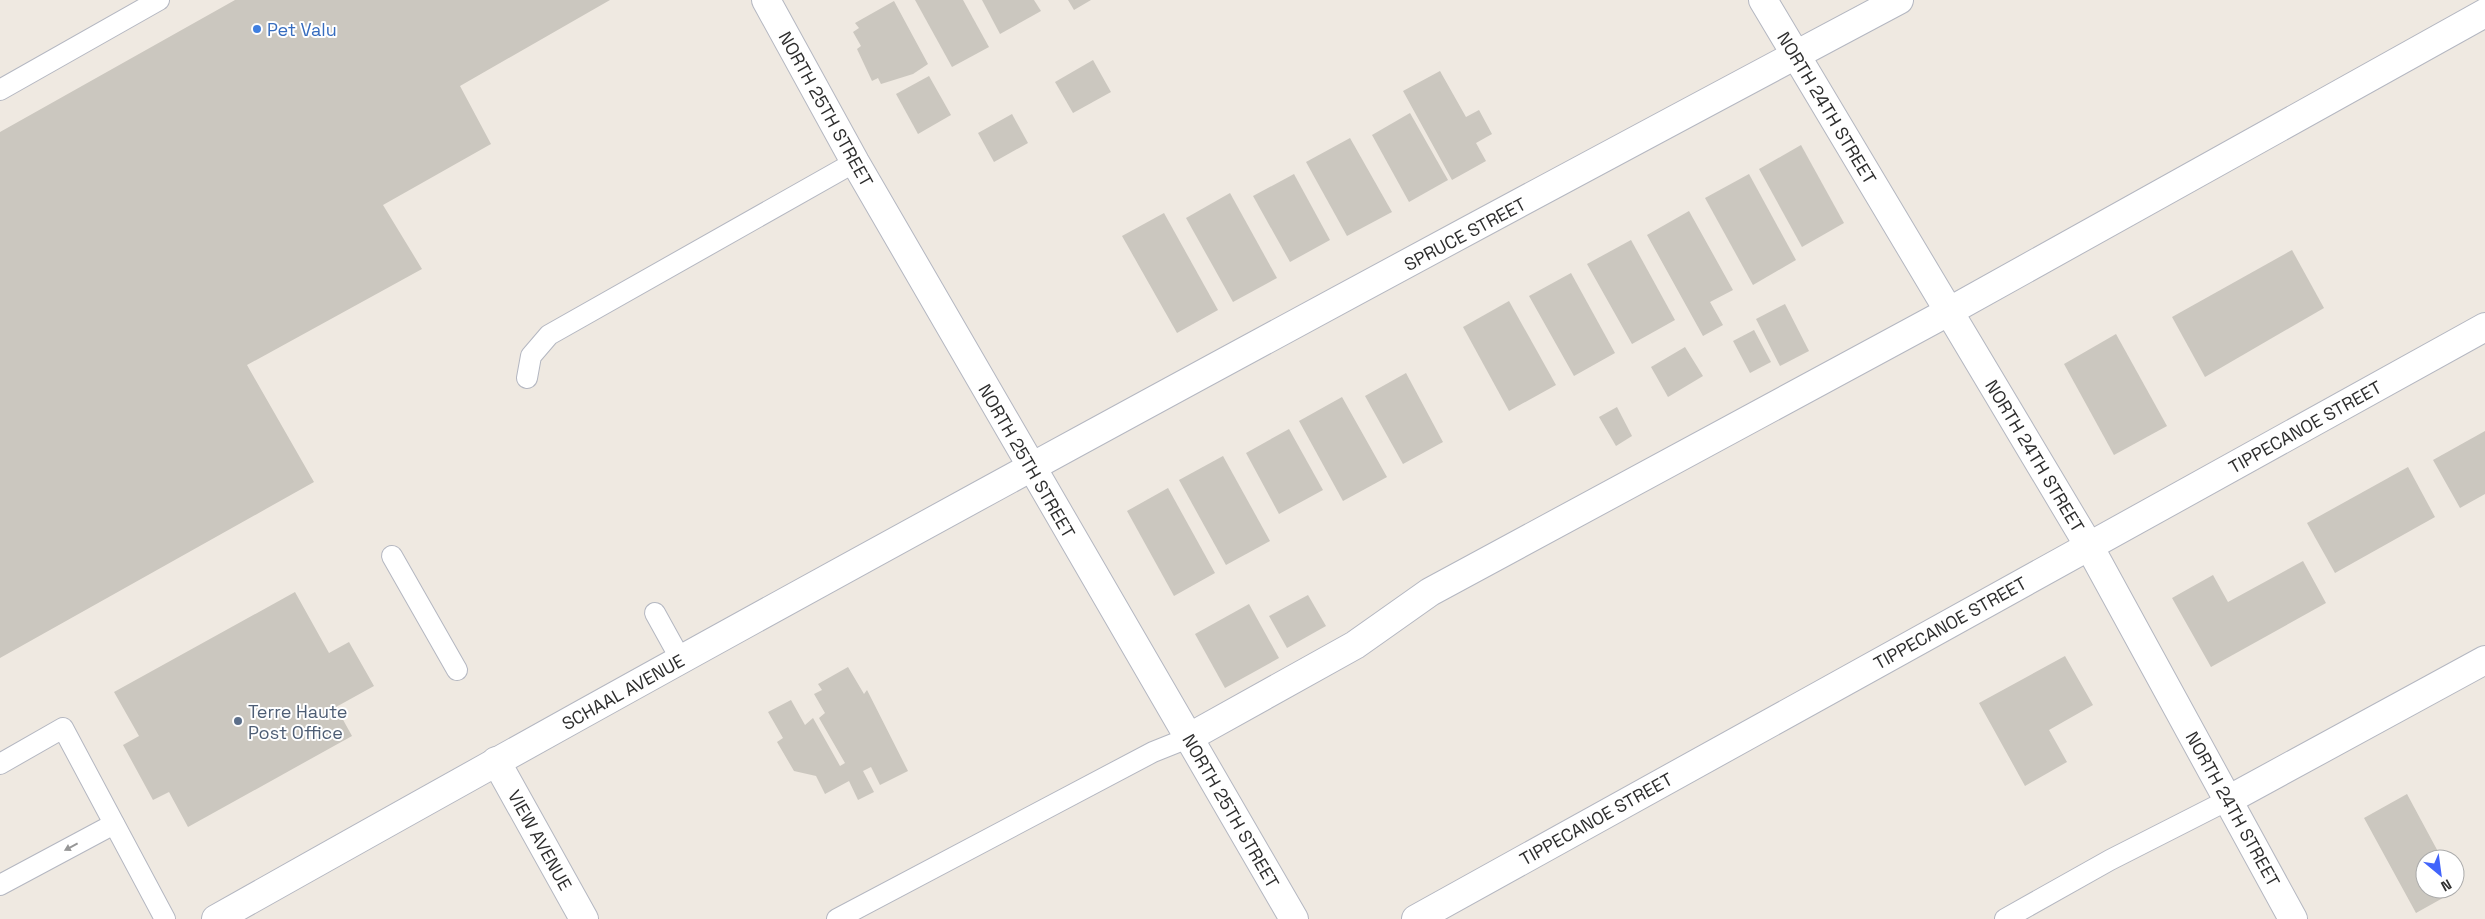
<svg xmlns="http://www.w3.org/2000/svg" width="2485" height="919" font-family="'Space Grotesk',sans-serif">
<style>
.building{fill:#cbc7bf}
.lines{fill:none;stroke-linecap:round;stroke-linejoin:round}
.lane-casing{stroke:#b4b7c1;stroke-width:22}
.street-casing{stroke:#b4b7c1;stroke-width:30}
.secondary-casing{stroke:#b4b7c1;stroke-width:30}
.lane{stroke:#fff;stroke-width:20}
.street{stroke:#fff;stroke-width:28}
.secondary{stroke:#fff;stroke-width:28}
.oneway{fill:#969696}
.shop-dot{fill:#3f7fe0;stroke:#fff;stroke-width:2}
.service-dot{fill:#5c6f8a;stroke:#fff;stroke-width:2}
.labels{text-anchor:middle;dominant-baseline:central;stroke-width:4;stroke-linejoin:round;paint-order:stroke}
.shop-label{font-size:18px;fill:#366cbe;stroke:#fff;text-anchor:start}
.street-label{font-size:18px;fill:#2e2e2e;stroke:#fff}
.service-label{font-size:18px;fill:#4e5e75;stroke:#fff;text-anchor:start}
</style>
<rect width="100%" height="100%" fill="#efe9e1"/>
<g class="building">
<polygon points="235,0 610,0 460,86 491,144 383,205 422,269 247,365 314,482 0,658 0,132"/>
<polygon points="915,0 963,0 989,47 952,67"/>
<polygon points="982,0 1034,0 1041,11 1000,34"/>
<polygon points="1068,0 1091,0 1074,10"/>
<polygon points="894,1 928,64 913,74 881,84 878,78 872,81 857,49 861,46 853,32 859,28 855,23"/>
<polygon points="1093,60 1111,92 1073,113 1055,82"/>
<polygon points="1440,71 1466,117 1479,110 1492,134 1476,143 1486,161 1452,180 1403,91"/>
<polygon points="929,76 951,115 918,134 896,94"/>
<polygon points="1410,113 1448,180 1409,202 1372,135"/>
<polygon points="1012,114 1028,143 994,162 978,133"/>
<polygon points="1350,138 1392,212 1347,236 1306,162"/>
<polygon points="1801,145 1844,223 1802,247 1759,169"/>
<polygon points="1294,174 1330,240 1290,262 1253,196"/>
<polygon points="1749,174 1796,260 1753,285 1705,198"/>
<polygon points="1230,193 1277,278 1233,302 1186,218"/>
<polygon points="1689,211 1733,290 1710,302 1723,325 1703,336 1647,235"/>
<polygon points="1164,213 1218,310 1177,333 1122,236"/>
<polygon points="1631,240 1675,320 1632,344 1587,264"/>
<polygon points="2292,250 2324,308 2205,377 2172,317"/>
<polygon points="1571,273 1615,353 1574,376 1529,296"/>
<polygon points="1509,301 1556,385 1509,411 1463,327"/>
<polygon points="1785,304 1809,351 1780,366 1756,319"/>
<polygon points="1754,330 1771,362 1750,373 1733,341"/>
<polygon points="2116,334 2167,426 2114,455 2064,364"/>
<polygon points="1685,347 1703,376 1668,397 1651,367"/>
<polygon points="1406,373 1443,442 1403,464 1365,396"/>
<polygon points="1342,397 1387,477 1343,501 1299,421"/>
<polygon points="1617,407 1632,436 1616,446 1599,417"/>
<polygon points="1289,429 1323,490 1279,514 1246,453"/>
<polygon points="2485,431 2485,494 2460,508 2433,460"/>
<polygon points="1223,456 1270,541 1226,565 1179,480"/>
<polygon points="2408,467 2435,517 2335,573 2307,523"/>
<polygon points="1168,488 1215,573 1174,596 1127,511"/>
<polygon points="2303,561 2326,603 2211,667 2172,598 2213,575 2228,602"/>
<polygon points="295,592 329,653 349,642 374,686 336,707 352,736 188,827 169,792 153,800 123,745 139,736 114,692"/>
<polygon points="1308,595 1326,626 1287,648 1269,616"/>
<polygon points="1249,604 1279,658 1225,688 1195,634"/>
<polygon points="2065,656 2093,705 2049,730 2067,762 2025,786 1979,703"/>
<polygon points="848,667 864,694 867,690 908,771 880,785 871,767 863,771 874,792 858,800 849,781 825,794 816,776 794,771 777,742 783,738 768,712 791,700 805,725 813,718 840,766 845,763 819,718 825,713 814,694 822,690 818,684"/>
<polygon points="2407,794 2442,859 2425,859 2425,889 2455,889 2455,882 2459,889 2416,913 2364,818"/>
</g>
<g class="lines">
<defs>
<g id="lane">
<polyline points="0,90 159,0"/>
<polyline points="527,378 531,356 549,335 855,162"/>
<polyline points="392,556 457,670"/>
<polyline points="655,613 681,660"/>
<polyline points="0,764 63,728 165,919"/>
<polyline points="0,885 114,824"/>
<polyline points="837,919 1153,752 1188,738"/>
<polyline points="2005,919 2110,860 2228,800"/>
</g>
<g id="street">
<polyline points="1763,0 2089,546 2293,919"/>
<polyline points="1188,738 1355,645 1430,592 1948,312 2485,13"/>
<polyline points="496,761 584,919"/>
<polyline points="2228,800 2485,660"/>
<path d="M216 919C773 605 1335 300 1899 0"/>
<polyline points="1416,919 2485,327"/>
</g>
<polyline id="secondary" points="766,0 855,162 1294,919"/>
</defs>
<use href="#lane" class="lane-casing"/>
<use href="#street" class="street-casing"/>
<use href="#secondary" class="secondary-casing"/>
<use href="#lane" class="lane"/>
<use href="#street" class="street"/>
<use href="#secondary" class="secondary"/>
</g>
<defs><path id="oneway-solid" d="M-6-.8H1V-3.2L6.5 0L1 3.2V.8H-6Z" transform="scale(1.25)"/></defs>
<use class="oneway" href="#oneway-solid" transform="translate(71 847) rotate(152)"/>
<circle class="shop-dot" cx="257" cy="29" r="5"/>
<circle class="service-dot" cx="238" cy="721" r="5"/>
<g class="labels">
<g class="shop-label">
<text x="267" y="29">Pet Valu</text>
</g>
<g class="street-label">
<text transform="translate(1827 108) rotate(59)">NORTH 24TH STREET</text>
<text transform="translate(826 109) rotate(61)">NORTH 25TH STREET</text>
<text transform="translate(1465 234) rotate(-28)">SPRUCE STREET</text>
<text transform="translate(2305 427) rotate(-29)">TIPPECANOE STREET</text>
<text transform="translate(2035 456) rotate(59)">NORTH 24TH STREET</text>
<text transform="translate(1027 461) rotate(60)">NORTH 25TH STREET</text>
<text transform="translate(1950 623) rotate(-29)">TIPPECANOE STREET</text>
<text transform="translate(623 692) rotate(-29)">SCHAAL AVENUE</text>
<text transform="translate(2233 809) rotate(61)">NORTH 24TH STREET</text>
<text transform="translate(1231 811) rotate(60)">NORTH 25TH STREET</text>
<text transform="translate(1596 819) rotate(-29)">TIPPECANOE STREET</text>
<text transform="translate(540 840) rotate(61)">VIEW AVENUE</text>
</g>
<g class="service-label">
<text x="248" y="711">Terre Haute<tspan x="248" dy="21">Post Office</tspan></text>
</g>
</g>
<g transform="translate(2440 874) rotate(151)"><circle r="24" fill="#ffffff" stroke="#ababab"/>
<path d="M0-4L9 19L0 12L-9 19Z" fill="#4264fb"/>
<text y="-8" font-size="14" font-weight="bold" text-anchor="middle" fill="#2e2e2e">N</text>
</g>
</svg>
